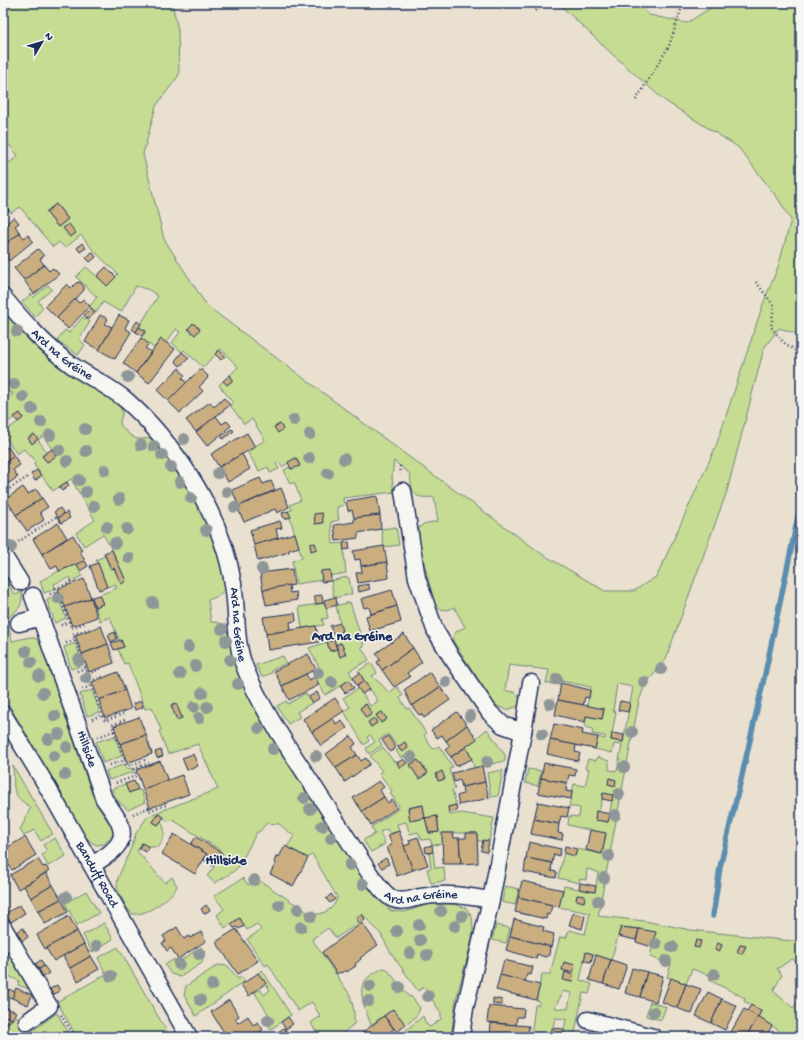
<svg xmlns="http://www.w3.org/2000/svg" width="804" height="1040" font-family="'Gochi Hand',sans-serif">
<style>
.green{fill:#c6dc92;stroke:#708678;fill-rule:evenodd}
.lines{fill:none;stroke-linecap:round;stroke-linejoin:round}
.stream{stroke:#5a8daf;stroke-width:5.5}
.building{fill:#caae80;stroke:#1b2f5e}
.street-casing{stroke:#1b2f5e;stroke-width:19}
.path{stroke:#1b2f5e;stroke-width:2.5;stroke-dasharray:1 3;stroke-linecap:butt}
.street{stroke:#f6f6f2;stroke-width:16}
.tree{fill:#8f9698}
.labels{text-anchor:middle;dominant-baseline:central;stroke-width:3;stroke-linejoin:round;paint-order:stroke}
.street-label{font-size:13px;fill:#1b2f5e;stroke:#f6f6f2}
.neighbourhood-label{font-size:14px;font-weight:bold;fill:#1b2f5e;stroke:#f6f6f2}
</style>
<rect width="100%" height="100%" fill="#e9e0d0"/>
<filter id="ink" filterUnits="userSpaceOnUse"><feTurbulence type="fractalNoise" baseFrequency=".025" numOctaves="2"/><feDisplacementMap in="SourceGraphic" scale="8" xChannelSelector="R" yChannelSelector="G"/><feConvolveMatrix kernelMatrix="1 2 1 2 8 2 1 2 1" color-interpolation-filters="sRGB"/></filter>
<g filter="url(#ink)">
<g class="green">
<path d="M3 3H172L178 30 179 75 156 106 143 154 164 239 207 306 405 454 542 554 605 591H634L657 576 716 446 763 304 779 264 791 220 779 200 738 147 665 101 611 53 558 3H639L649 15 687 23 718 3H801V335L779 328 764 348 727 491 665 661 645 685 639 701 598 916 645 921 691 930 801 942V964L792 959 777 969 782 975 773 991 793 1008 801 997V1037H785L777 1029 758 1017 761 1011 744 1001 745 998 709 980 711 976 692 969 686 984 667 977 671 964 650 957 652 947 639 929 621 927 611 960 586 952 580 980 592 984 589 994 583 993 574 1037H563L566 1019 555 1018 551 1037H531L535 1005H539V1001L536 1000 542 974H550L560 937 566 938 569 930 585 934 590 913 559 907 564 886 595 892 598 872 587 869 586 880 580 879 579 883 558 878 564 853 575 856 577 849 602 854 606 834 568 825 569 816 579 817 580 808 569 806 574 784 585 786 589 769 585 768 588 759 596 761 597 757 609 761V770L617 771 622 745 614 744 612 753 595 749 598 737 605 739V736L592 734 593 729 585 727 586 716 602 719 604 710 587 706 591 687 561 681 559 685 546 683 549 670 509 665 505 690 516 693 519 697 520 703 516 707 506 710 495 705 453 641V636L457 631 465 627 454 607 448 610 439 609 434 603 419 543V528L423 524 438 521 434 497C412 499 412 493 410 474L394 461 392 477 394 492 343 498 344 505 337 507 339 520 331 522 333 544 343 543 346 573 330 576 321 571 322 580 296 584 292 561 302 558 288 511 292 510 290 505 301 500 294 482 290 484 284 470 290 467 291 469 300 465 296 458 282 467 279 462 276 463 279 469 270 473 268 467 259 471 247 451 265 440 252 419 244 424 230 405 233 403 219 385 223 381 227 385 233 380 230 375 238 367 221 349 203 367 184 350 182 352 172 343 180 332 176 329 166 343 161 339 154 348 141 338 145 331 139 327 158 296 149 290 136 286 121 312 103 302 96 313 90 306 97 297 76 277 86 267 107 285 118 274 94 251 81 235 65 248 59 242 53 247 20 207 11 213 3 202V168L18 156 3 137ZM56 204 68 219 58 227 46 212ZM617 684 633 687 623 742 611 740 616 712 613 711ZM603 794 613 795 608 822 595 819 596 811 599 812ZM563 991 571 993 568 1009 555 1008C557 1001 561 998 563 991Z"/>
<polygon points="48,285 52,289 38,301 43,308 35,317 22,302 31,294 34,297"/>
<path d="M3 310C15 326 28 341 43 353 65 372 91 386 115 402 119 406 123 409 122 415 121 418 120 420 120 422 120 427 130 436 135 438 141 441 147 437 154 438 184 479 211 516 222 567 224 573 227 582 225 588 222 595 214 598 208 600L211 622C219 622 222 623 227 630L238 674 248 696 279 750 376 897 391 911 405 912 429 904H454L466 908 472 917 473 929 471 944 456 999 451 1037H398L423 1016 426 1024 430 1027 441 1019V1013L424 987 418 991 391 953 380 933 362 914 356 918 359 923 336 938 328 928 312 939 350 995C353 1005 355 1014 354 1024L338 1037H319L311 1023 319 1017 321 1018 312 1002 298 1011 268 964 265 966 247 939 261 930 257 924 247 930 239 918 225 928 217 915 224 909 214 896 243 878 248 885 257 879 312 915C323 914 335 910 337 897L312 854 308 858 287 847 294 836 279 824 267 823 259 832H257L239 866 233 872 215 883 207 876 223 855 220 850 173 820 168 821 158 814 153 822 158 825 161 821C167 832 164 836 159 847H149L142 843 137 851 165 883 172 877 177 886C174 895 152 911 142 913 139 914 136 914 132 914L127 908 119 893 117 885 118 878 131 848 136 833 148 816 218 789 198 744 168 754 159 731 161 730 152 707 145 709 128 663 124 664 118 649 124 647 121 640H119L110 617 100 621 95 607 103 604 99 595 117 588 115 584 107 587 96 560 105 556 111 569 114 568 121 583 126 581 112 550 103 534 84 546 76 533 95 520 71 479 53 491 34 465 35 461 32 456H29L24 449 17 454 3 434V433L23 418 20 413 3 426V406L8 402 6 399 13 394 12 392 8 395 3 388ZM43 436 56 455 47 462 42 456 47 452 38 440Z"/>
<polygon points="83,317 90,322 79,339 85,345 78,355 57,340 65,330 69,333"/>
<polygon points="396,527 399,545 384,547 381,529"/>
<polygon points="77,564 82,576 71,581 70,577 54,584 55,589 44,593 40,581 57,572"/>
<path d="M3 576 15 595 22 592C23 608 18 609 7 619L12 641 30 637 37 639 42 648 92 794 99 808 112 827 114 833 110 838 104 844 97 845 92 843 84 835 60 791 3 695Z"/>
<polygon points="346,577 349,578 352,594 334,598 331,581"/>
<polygon points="58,596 66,618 55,623 47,600"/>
<polygon points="350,602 364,646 361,647 369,660 349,671 353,678 325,695 312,671 319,667 309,648 327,642 330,651 337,649 346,654 341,643 336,645 333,634 342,631 336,606"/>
<polygon points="325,603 328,618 322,619 324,625 302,628 299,607"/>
<polygon points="76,643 83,665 71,669 64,647"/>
<polygon points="283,656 286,663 272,670 272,673 262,677 256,665"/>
<path d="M371 663 377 673 372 676 382 685 389 693 397 687 403 695 400 698 407 709 409 708 426 733 424 736 433 749 439 746 453 767 449 769 455 789 452 790 456 805 448 807 450 815 461 813 494 818 489 841H477V833H443V844L432 845 430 839 422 840 418 832 410 834 406 822 397 824 399 831 390 834 387 829 380 832 385 844 371 852 363 840 375 834 371 827 400 808 390 793 392 791 379 773 382 771 370 756 383 747 394 762 396 761 400 767 408 762 404 756 401 758 396 751 399 749 402 752 408 747 404 743 398 747 388 734 379 740 382 745 369 754 366 748 375 742 370 735 367 737 369 741 364 745 344 711 350 707 343 698 359 688 370 706 378 701 358 671ZM422 805 425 818 410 821 408 808ZM437 816 439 832 429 833 425 818Z"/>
<polygon points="92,690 100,712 87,716 80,694"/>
<polygon points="306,693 312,703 297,712 300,717 288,724 277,706 286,701 288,704"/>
<polygon points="487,729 505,755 505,761 474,768 472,759 466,747"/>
<polygon points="115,736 122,756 103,763 96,742"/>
<polygon points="125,764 127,769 132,768 133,772 109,780 106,771"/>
<path d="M13 766 53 834 41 841 34 830 24 836 20 830 31 807C9 795 15 787 13 766Z"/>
<polygon points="528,769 541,771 538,786 525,783"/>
<polygon points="503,770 498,796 491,797 487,773"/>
<polygon points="125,784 129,793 138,789 138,791 141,790 145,802 128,810 116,799 112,789"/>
<polygon points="55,838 66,856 48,866 42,855 47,851 43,845"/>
<polygon points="433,852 435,868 444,867 445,881 431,883 427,869 431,868 429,853"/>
<polygon points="505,886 519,889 515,905 502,902"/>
<polygon points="86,891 99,913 77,925 65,903"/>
<polygon points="104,923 113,939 92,952 83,935"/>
<polygon points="496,925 510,928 506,943 492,940"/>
<polygon points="3,940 32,990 18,985 19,981 3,973"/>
<polygon points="118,947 170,1037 77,1037 57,1002 106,974 98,958"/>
<polygon points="201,947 205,952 202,963 180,977 171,974 165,965 174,959 177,963"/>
<polygon points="218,965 228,966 238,979 242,977 245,981 196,1016 184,995 186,986"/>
<path d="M383 968 387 969 409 997 411 996 420 1008C418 1016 412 1020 406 1025L393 1009 371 1025C368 1015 358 995 363 984 366 977 376 972 383 968Z"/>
<polygon points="262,970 291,1015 271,1029 265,1019 269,1015 255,993 260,989 264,995 270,990 258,973"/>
<polygon points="650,1002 666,1007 661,1020 646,1016"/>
<polygon points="57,1013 71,1037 3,1037 4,1026 17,1016 28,1034"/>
</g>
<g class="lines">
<polyline class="stream" points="713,916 720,867 743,771 765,674 801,502"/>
</g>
<g class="building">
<polygon points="5,204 9,211 3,216 3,205"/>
<polygon points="56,204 68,219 58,227 46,212"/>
<polygon points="14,217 19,223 15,226 20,233 3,246 3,226"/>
<polygon points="69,224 76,233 70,237 63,228"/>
<polygon points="20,233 24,238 28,235 33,241 9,261 3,253 3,246"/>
<polygon points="82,243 86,248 80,252 77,248"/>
<polygon points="38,249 44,256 40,259 44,265 24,280 14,268"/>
<polygon points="92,252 96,257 90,262 86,258"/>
<polygon points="44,265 49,271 53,268 59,274 34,294 24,280"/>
<polygon points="106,267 116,277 107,286 97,276"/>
<polygon points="80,282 84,287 84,290 57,318 45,306 67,284 71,288 76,283"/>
<polygon points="75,299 79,303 83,299 90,306 68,329 57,318"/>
<polygon points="91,308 95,313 88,319 84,315"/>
<polygon points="100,315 108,319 105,324 112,327 99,350 85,342"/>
<polygon points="119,315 129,320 125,328 131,332 115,359 99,350"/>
<polygon points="137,321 141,324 136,332 132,329"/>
<polygon points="193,323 200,329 195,335 188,329"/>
<polygon points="139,327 146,331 142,336 136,332"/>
<polygon points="141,338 149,344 145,348 151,352 136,373 123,363"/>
<polygon points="161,339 175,349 149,383 136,373"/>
<polygon points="219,350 225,356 221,360 215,354"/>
<polygon points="182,352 189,358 180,366 175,361"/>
<polygon points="179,368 185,376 182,378 187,383 168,401 157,390"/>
<polygon points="199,370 202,370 208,376 207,379 199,387 203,391 180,413 168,401"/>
<polygon points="230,375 233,380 227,385 223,381"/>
<polygon points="224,398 230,405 196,432 186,420 210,402 214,407"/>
<polygon points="20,413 23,418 18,422 14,417"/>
<polygon points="216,416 222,424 227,421 231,426 207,446 196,432"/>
<polygon points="280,424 283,429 278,433 274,427"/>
<polygon points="232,429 234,431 223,439 221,436"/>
<polygon points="247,433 255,447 219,467 211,454"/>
<polygon points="34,434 38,439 32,444 28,438"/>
<polygon points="8,447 14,456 3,464 3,450"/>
<polygon points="52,449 56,456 47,462 42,456"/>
<polygon points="242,454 250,469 228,482 219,467"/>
<polygon points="14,456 20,465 13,470 18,477 3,487 3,464"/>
<polygon points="296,458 300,466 291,469 288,462"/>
<polygon points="37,470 41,476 35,481 31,474"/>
<polygon points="260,478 263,484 271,481 275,490 239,506 232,490"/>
<polygon points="67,482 69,486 62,491 59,487"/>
<polygon points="23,487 28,494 36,489 42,498 16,515 6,499"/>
<polygon points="281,488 289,507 277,513 275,509 244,522 237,507"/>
<polygon points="377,496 380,515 354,518 352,510 348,511 346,501"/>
<polygon points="42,498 48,507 40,512 44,520 27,531 16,515"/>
<polygon points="60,508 64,514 58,518 54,512"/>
<polygon points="288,511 291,517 284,519 282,513"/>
<polygon points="67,512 70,518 61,523 58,518"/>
<polygon points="322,513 323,523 315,524 314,514"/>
<polygon points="380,515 381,529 358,533 358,538 336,541 334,525 354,522 354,518"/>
<polygon points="280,521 282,528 276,529 278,538 254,545 250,530"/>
<polygon points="58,523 67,538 42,554 33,539"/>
<polygon points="295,533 299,547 289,550 289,552 258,561 254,545"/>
<polygon points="73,535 82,550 80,551 85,561 59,571 57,566 51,569 42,554"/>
<polygon points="349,542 350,549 344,550 343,543"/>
<polygon points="315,543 317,549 311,551 310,544"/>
<polygon points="384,546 387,562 361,566 360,559 355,560 353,551"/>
<polygon points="112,550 126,581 121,584 114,568 111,569 104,553"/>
<polygon points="85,561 88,566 80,571 77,564"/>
<polygon points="387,562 389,578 358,583 356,573 362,572 361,566"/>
<polygon points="98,563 107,587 99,590 90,566"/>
<polygon points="292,569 294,585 263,590 260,573"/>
<polygon points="330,570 331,581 322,582 321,571"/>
<polygon points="84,579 91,598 65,607 58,589"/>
<polygon points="368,584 370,589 359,592 358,586"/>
<polygon points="289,585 290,593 296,592 297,600 266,605 263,590"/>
<polygon points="392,590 397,606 371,614 369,607 364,608 361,599"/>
<polygon points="99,595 103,604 95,607 92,597"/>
<polygon points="322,595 323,603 316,604 314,596"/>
<polygon points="336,597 337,605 326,608 324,600"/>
<polygon points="91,598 97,617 72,626 65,607"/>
<polygon points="397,606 401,622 370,631 366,616"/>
<polygon points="295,613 296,621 290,622 291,630 266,634 263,617"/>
<polygon points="340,623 342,632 333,634 330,626"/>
<polygon points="101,626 108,644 82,654 75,635"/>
<polygon points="316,626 319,642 268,650 266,634"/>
<polygon points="115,632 117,639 111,642 108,635"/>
<polygon points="404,634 413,648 382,670 377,662 380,660 376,653"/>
<polygon points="121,640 124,647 114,650 111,643"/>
<polygon points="334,640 337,649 330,651 327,642"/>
<polygon points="341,643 346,654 340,657 336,645"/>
<polygon points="108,644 114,663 89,672 82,654"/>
<polygon points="413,648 422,662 407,673 410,677 394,687 382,670"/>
<polygon points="308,654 316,669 282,686 274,671"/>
<polygon points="118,672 125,690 99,700 92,682"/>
<polygon points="430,672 440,687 412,706 404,690"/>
<polygon points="360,673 364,681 357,686 353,678"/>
<polygon points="306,674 309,680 315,677 319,685 289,700 282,686"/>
<polygon points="349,680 354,688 345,693 340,686"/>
<polygon points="364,681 370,689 362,694 357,686"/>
<polygon points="561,683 590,690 589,698 585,697 583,705 558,700"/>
<polygon points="440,687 450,700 424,718 421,714 419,715 412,706"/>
<polygon points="125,690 131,709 105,718 99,700"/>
<polygon points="317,692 320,698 312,703 309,697"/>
<polygon points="335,698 344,711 312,732 303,719"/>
<polygon points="558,700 604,709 602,719 586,716 585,722 555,715"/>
<polygon points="141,701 143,707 135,710 133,704"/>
<polygon points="620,701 630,703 628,712 618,710"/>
<polygon points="176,703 182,718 177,720 171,705"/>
<polygon points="366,704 372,714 366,718 360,708"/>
<polygon points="382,712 387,719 381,723 376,715"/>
<polygon points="457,712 467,725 446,741 442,735 437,738 431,730"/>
<polygon points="139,717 146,735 120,744 114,726"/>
<polygon points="333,718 336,724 341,720 347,728 321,746 312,732"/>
<polygon points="374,718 377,723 371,727 368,722"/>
<polygon points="554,724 583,730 582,734 598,737 595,749 550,740"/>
<polygon points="467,725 477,739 451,757 445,750 450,746 446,741"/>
<polygon points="612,733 624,735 623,742 611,740"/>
<polygon points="146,735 152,754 127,763 120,744"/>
<polygon points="351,736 356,744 352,747 357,755 336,768 326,754"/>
<polygon points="388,736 396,748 390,752 382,740"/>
<polygon points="550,740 576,745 575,752 580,753 578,761 547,754"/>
<polygon points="405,742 408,748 402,752 398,747"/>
<polygon points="466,747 472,759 456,766 451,757"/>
<polygon points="161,750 163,756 157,758 155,752"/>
<polygon points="193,754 198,766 187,770 182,758"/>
<polygon points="357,755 361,761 366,758 370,764 345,782 336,768"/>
<polygon points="403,759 407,763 400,768 397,763"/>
<polygon points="418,760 428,773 419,779 410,765"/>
<polygon points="160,761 168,781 143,789 136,770"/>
<polygon points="544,763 576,769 575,776 569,775 567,783 541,778"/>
<polygon points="482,766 485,782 462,787 460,780 454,782 452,773"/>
<polygon points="442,771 445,779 438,781 436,774"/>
<polygon points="182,775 189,794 150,808 143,789"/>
<polygon points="541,778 567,783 566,791 572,792 571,799 538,793"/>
<polygon points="609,778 616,780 615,786 608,784"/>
<polygon points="134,781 138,789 129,793 125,784"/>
<polygon points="379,781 384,787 380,790 384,797 362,811 353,798"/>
<polygon points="485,782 489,798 459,805 457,796 463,794 462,787"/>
<polygon points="603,793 613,795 612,801 602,799"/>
<polygon points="384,797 388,803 392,800 397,808 371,825 362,811"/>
<polygon points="538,802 569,808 567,817 561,816 559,824 534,819"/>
<polygon points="423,805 425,818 410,821 408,808"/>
<polygon points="456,805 457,811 449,813 448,807"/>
<polygon points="596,811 610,814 608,822 595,820"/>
<polygon points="158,814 164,817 158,825 153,822"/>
<polygon points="437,816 439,832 429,833 425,818"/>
<polygon points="534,819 559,824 558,833 563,834 562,840 531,834"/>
<polygon points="590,830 606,833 602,854 586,850"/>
<polygon points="399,831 413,870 397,876 387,847 392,845 388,835"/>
<polygon points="442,833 453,833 454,838 459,838 461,864 443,864"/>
<polygon points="466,833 477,833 478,863 461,864 459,838 466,838"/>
<polygon points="174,834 207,854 195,874 162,854"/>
<polygon points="25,837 36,855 12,870 3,855 3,850"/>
<polygon points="196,837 222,853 213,866 204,860 207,854 191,844"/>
<polygon points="418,837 428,865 413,870 404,846 410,844 409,840"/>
<polygon points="483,840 489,841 487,852 481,851"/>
<polygon points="529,842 561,849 559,856 554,854 552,863 526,858"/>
<polygon points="142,843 149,847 146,852 139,849"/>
<polygon points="432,845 433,852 426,853 425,847"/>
<polygon points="285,846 308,858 293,886 270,874 276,863 274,862 277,855 279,857"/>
<polygon points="565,846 577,849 575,856 564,853"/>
<polygon points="386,858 389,864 382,868 378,863"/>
<polygon points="526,858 552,863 551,871 557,872 556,878 524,872"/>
<polygon points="38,859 43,867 46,866 49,871 18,889 10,875"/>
<polygon points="46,873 53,885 31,898 24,886"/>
<polygon points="522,881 563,890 559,907 518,897"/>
<polygon points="580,883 596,886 595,892 579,889"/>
<polygon points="53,885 61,899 38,911 31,898"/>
<polygon points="331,894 335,899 330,903 326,899"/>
<polygon points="577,895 585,896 584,902 576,900"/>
<polygon points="518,897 552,905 550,915 547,914 546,919 515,912"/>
<polygon points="61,899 68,912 45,924 38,911"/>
<polygon points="20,905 25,913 11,922 6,913"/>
<polygon points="206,905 210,910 204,914 201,909"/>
<polygon points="573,913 585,916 582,929 569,925"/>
<polygon points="362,914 365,919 359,923 356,918"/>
<polygon points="69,916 77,931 45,949 37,935"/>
<polygon points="240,918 244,926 239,929 237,927 234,928 231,924"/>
<polygon points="514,919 544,927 543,931 554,934 551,947 510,936"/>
<polygon points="362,923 378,945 360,958 361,959 355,964 356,966 351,969 347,972 346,970 341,973 340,972 337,974 322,952"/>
<polygon points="177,927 184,939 189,936 190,938 201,932 206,941 178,959 171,948 167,951 162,943 166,941 163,936"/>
<polygon points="621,927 639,929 636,940 618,936"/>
<polygon points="23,928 28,937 22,941 17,932"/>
<polygon points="236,929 258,961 238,974 216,942"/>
<polygon points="639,929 656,932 652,947 636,942"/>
<polygon points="77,931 84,944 54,961 46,948"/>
<polygon points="510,936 548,946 550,948 549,955 545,957 537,954 536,959 506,950"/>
<polygon points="696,940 701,941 699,948 694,947"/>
<polygon points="718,943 722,945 719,952 715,950"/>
<polygon points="84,944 91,956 70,968 63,956"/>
<polygon points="740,945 746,946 742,954 737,952"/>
<polygon points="586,952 593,954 591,962 584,961"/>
<polygon points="596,955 611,960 603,984 589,980"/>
<polygon points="91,956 99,969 78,981 70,968"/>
<polygon points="41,960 44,966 39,969 35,964"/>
<polygon points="504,960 533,967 531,975 527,974 525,982 500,975"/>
<polygon points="611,960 627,965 619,989 603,984"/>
<polygon points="564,962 575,965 573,973 562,970"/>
<polygon points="44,966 49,973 43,977 39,969"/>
<polygon points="632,968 647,972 640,997 625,993"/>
<polygon points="565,972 573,975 572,982 563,980"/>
<polygon points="647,972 663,976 656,1002 640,997"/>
<polygon points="258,973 266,983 249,996 241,985"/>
<polygon points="500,975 540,985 536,1000 496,990"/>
<polygon points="671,978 686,984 677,1008 662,1002"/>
<polygon points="686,984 701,989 692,1014 677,1008"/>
<polygon points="57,985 60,991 53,995 50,989"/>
<polygon points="16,988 32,995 28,1005 12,998"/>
<polygon points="9,989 15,992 12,998 6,996"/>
<polygon points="708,992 722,999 711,1023 696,1016"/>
<polygon points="493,998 502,1000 502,1005 493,1004"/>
<polygon points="722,999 737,1006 725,1030 711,1023"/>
<polygon points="229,1000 239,1016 235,1019 238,1023 248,1016 253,1025 258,1022 263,1030 251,1037 227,1037 211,1012"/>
<polygon points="751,1005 761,1011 758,1017 747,1011"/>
<polygon points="3,1006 16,1012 12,1019 3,1015"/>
<polygon points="489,1006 524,1009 523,1017 517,1017 516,1025 487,1022"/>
<polygon points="393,1009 406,1025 397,1032 384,1016"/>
<polygon points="744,1009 758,1017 746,1037 739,1037 731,1032"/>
<polygon points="3,1015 12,1019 4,1026 3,1025"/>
<polygon points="384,1016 394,1029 384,1037 364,1037 362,1033"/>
<polygon points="288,1017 293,1024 286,1029 281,1022"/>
<polygon points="758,1017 772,1026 765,1037 746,1037"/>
<polygon points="491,1023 529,1026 528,1037 490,1037"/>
<polygon points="284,1028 290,1037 270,1037"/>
<polygon points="552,1028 564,1029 563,1037 551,1037"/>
</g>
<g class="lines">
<defs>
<g id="street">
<path id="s1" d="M3 297C24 322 46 347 73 366 91 378 111 387 127 401 152 423 172 448 190 476 211 509 227 545 233 584 238 612 234 641 245 668 259 703 280 735 301 767 324 802 347 838 370 874 376 882 383 894 393 899 402 903 411 899 420 897 444 892 468 896 491 900"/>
<polyline points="403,491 417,578 435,630 450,655 490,713 503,725 523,732"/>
<polyline points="3,555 20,582"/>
<path id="s2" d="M33 596 104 799C130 833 129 843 92 865"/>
<polyline points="19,623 41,617"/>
<path id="s3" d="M3 714 45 783 189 1037"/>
<polyline points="3,927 49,1006 27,1022"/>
<polyline points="588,1020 653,1037"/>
<polyline points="461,1037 465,1008 491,900 523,732 531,683"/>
</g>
</defs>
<use href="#street" class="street-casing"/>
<g class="path">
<polyline points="536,11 541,3"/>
<polyline points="636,100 669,46 681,10 685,3"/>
<polyline points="756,282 774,306 771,327 783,342 801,354"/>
<polyline points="400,466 401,474"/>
<polyline points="3,493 29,476"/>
<polyline points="15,544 56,517"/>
<polyline points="58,592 69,622"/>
<polyline points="50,594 58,592 56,588 72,582"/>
<polyline points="61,625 69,622 71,628 87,622"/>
<polyline points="75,640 86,668"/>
<polyline points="66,643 75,640 73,634 89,629"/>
<polyline points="77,671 86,668 88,674 103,668"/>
<polyline points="92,686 102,715"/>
<polyline points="82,689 92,686 90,681 105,676"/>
<polyline points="92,719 102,715 105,721 123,714"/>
<polyline points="114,731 125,760"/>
<polyline points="98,737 114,731 112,725 127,719"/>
<polyline points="110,765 125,760 127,766 145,760"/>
<polyline points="116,783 136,776 134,769 149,763"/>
<polyline points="133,814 148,808 149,811 166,805"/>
<polyline points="61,1015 75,1037"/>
</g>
<use href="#street" class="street"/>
</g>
<g class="tree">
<circle cx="17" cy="331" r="6"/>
<circle cx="128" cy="377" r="6"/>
<circle cx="14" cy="384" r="6"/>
<circle cx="23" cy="397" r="6"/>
<circle cx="32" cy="409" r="6"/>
<circle cx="294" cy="420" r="6"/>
<circle cx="41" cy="422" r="6"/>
<circle cx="85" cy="429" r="6"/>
<circle cx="310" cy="434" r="6"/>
<circle cx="50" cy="435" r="6"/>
<circle cx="184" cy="439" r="6"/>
<circle cx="141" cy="445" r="6"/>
<circle cx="154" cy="446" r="6"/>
<circle cx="59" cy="450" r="6"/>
<circle cx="86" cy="451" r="6"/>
<circle cx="162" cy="455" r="6"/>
<circle cx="309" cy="458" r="6"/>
<circle cx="344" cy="459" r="6"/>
<circle cx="67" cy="461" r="6"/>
<circle cx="171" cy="467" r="6"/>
<circle cx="105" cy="470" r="6"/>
<circle cx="218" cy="473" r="6"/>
<circle cx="328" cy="473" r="6"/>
<circle cx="79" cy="480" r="6"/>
<circle cx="180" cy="482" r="6"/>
<circle cx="86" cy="492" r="6"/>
<circle cx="227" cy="492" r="6"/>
<circle cx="191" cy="498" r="6"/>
<circle cx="119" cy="499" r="6"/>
<circle cx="94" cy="506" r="6"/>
<circle cx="235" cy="507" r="6"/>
<circle cx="107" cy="527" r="6"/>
<circle cx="127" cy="529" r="6"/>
<circle cx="206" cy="530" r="6"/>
<circle cx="115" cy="543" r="6"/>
<circle cx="11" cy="547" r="6"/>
<circle cx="129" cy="558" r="6"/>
<circle cx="262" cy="569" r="6"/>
<circle cx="58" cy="598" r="6"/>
<circle cx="153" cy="603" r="6"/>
<circle cx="222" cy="629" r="6"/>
<circle cx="226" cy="641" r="6"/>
<circle cx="188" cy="647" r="6"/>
<circle cx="26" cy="651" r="6"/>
<circle cx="79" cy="660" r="6"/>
<circle cx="230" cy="660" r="6"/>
<circle cx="31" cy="662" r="6"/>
<circle cx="195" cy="666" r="6"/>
<circle cx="661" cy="669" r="6"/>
<circle cx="318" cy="673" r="6"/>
<circle cx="180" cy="674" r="6"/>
<circle cx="39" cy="676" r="6"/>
<circle cx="86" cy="678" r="6"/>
<circle cx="557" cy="679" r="6"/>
<circle cx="332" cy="682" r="6"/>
<circle cx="446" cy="682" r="6"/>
<circle cx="644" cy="682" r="6"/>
<circle cx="238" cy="684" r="6"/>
<circle cx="43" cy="693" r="6"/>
<circle cx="202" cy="693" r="6"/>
<circle cx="550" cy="704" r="6"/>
<circle cx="194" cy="707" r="6"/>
<circle cx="207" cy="707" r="6"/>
<circle cx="55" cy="716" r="6"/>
<circle cx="470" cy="716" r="6"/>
<circle cx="199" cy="718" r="6"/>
<circle cx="259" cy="728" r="6"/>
<circle cx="632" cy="732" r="6"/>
<circle cx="59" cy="734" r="6"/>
<circle cx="542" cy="734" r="6"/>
<circle cx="48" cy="739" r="6"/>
<circle cx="67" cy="747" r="6"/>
<circle cx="273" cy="749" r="6"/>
<circle cx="54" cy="756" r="6"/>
<circle cx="316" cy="756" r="6"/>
<circle cx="411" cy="757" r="6"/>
<circle cx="487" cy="762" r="6"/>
<circle cx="624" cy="767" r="6"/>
<circle cx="65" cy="775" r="6"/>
<circle cx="619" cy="794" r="6"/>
<circle cx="304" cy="798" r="6"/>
<circle cx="310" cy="809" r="6"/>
<circle cx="615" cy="815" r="6"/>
<circle cx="322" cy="826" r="6"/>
<circle cx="331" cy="838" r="6"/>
<circle cx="609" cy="856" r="6"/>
<circle cx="350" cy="865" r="6"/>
<circle cx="604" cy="878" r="6"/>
<circle cx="254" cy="880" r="6"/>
<circle cx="363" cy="884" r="6"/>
<circle cx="66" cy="897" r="6"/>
<circle cx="598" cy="901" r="6"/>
<circle cx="279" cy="905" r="6"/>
<circle cx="298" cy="909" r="6"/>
<circle cx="441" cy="911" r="6"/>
<circle cx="311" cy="916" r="6"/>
<circle cx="462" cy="916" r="6"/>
<circle cx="419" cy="925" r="6"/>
<circle cx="455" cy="926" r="6"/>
<circle cx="301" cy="927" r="6"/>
<circle cx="397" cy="931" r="6"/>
<circle cx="420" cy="940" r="6"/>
<circle cx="656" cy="944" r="6"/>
<circle cx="97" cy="946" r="6"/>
<circle cx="672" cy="947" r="6"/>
<circle cx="410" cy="953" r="6"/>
<circle cx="199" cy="954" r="6"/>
<circle cx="427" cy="955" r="6"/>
<circle cx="666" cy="961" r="6"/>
<circle cx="179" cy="964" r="6"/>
<circle cx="714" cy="974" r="6"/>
<circle cx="111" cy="976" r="6"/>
<circle cx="212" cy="985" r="6"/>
<circle cx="370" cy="986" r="6"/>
<circle cx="399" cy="987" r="6"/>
<circle cx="428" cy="996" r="6"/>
<circle cx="200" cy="1000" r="6"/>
<circle cx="368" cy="1001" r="6"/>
<circle cx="654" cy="1012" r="6"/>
<circle cx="268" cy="1020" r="6"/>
</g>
</g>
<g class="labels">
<g class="street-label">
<text stroke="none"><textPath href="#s1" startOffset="83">Ard na Gréine</textPath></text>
<text stroke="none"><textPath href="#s1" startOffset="419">Ard na Gréine</textPath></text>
<text stroke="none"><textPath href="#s2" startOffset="162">Hillside</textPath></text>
<text stroke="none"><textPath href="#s3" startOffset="186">Banduff Road</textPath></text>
<text stroke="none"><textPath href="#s1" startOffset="767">Ard na Gréine</textPath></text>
</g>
<g class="neighbourhood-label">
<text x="352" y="637">Ard na Gréine</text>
<text x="226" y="861">Hillside</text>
</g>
</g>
<rect width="804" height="1040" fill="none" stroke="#f6f6f2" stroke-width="16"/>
<rect x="8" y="8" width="788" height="1024" fill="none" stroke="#1b2f5e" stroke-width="1.5" filter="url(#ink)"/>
<g transform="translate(42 42) rotate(52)" stroke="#f6f6f2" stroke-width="3" paint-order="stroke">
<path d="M0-3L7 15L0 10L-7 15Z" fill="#1b2f5e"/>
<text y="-6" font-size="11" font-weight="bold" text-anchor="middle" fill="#1b2f5e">N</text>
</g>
</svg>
